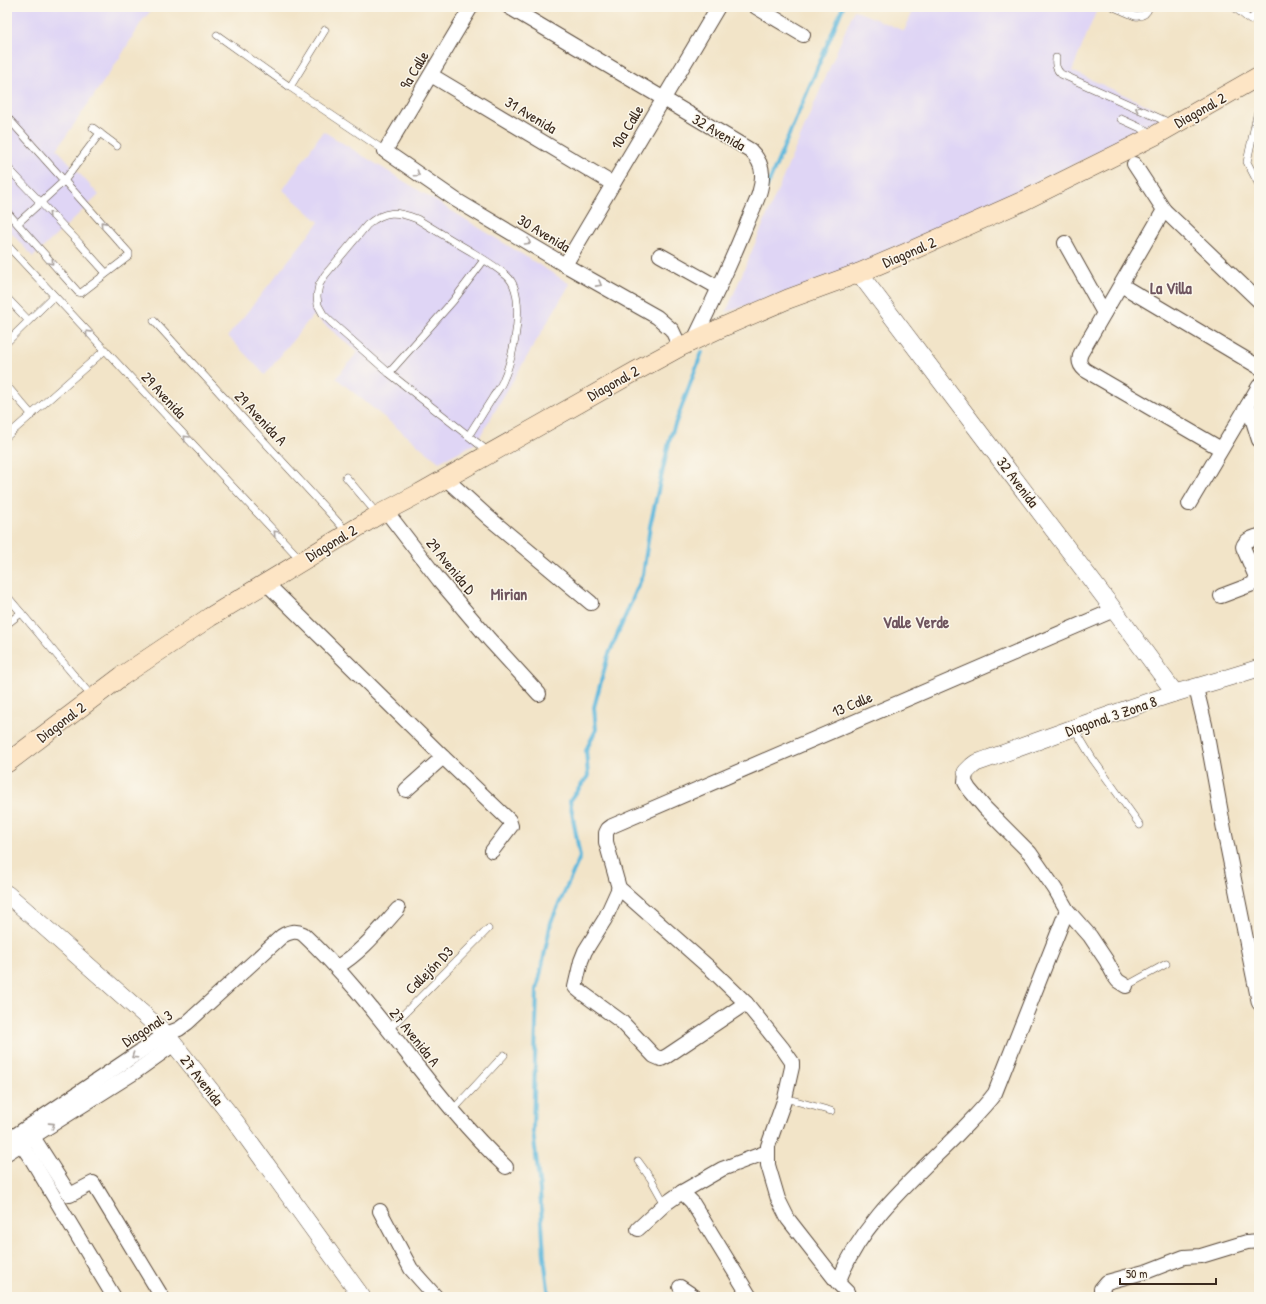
<svg xmlns="http://www.w3.org/2000/svg" width="1266" height="1304" font-family="'Patrick Hand',sans-serif">
<style>
.built{fill:#dfd5f5}
.lines{fill:none;stroke-linecap:round;stroke-linejoin:round}
.stream{stroke:#5fb8dc;stroke-width:4}
.service-casing{stroke:#564638;stroke-width:8}
.minor-casing{stroke:#564638;stroke-width:16}
.tertiary-casing{stroke:#564638;stroke-width:18}
.secondary-casing{stroke:#564638;stroke-width:20}
.service{stroke:#fff;stroke-width:7}
.minor{stroke:#fff;stroke-width:14}
.tertiary{stroke:#fff;stroke-width:17}
.secondary{stroke:#fde5c5;stroke-width:19}
.oneway{stroke:#a79f9a}
.labels{text-anchor:middle;dominant-baseline:central;stroke-width:3;stroke-linejoin:round;paint-order:stroke}
.street-label{font-size:15px;fill:#3b2a1e;stroke:#fbf7ec}
.neighbourhood-label{font-size:16px;font-weight:bold;fill:#6f555f;stroke:#fbf7ec}
</style>
<rect width="100%" height="100%" fill="#fbf7ec"/>
<filter id="ink" filterUnits="userSpaceOnUse"><feTurbulence type="fractalNoise" baseFrequency=".025" numOctaves="2"/><feDisplacementMap in="SourceGraphic" scale="8" xChannelSelector="R" yChannelSelector="G"/><feConvolveMatrix kernelMatrix="1 2 1 2 8 2 1 2 1" color-interpolation-filters="sRGB"/></filter>
<filter id="wash" filterUnits="userSpaceOnUse"><feTurbulence type="fractalNoise" baseFrequency=".012" numOctaves="4" result="noise"/><feDisplacementMap in="SourceGraphic" scale="16" xChannelSelector="R" yChannelSelector="G"/><feGaussianBlur stdDeviation="0.9" result="paint"/><feColorMatrix in="noise" values="0 0 0 0 0 0 0 0 0 0 0 0 0 0 0 0 0 1.4 0 .05"/><feComposite in="paint" operator="in"/></filter>
<g filter="url(#wash)">
<rect width="100%" height="100%" fill="#f2e4c8"/>
<g class="built">
<polygon points="7,7 154,7 142,21 121,56 57,149 99,195 33,257 7,228"/>
<polygon points="915,7 1098,7 1072,71 1171,116 900,250 797,289 726,312 854,10 904,31"/>
<polygon points="323,131 570,284 476,443 439,462 336,378 358,352 313,315 265,375 228,336 319,222 283,190"/>
</g>
<g class="lines">
<g class="stream">
<polyline points="767,187 843,7"/>
<polyline points="549,1297 544,1256 540,1190 533,1131 537,990 551,922 580,857 570,801 588,776 586,750 596,730 594,707 608,656 643,575 650,526 670,438 702,352"/>
</g>
</g>
</g>
<g filter="url(#ink)">
<g class="lines">
<defs>
<g id="service">
<path d="M1114 7 1135 16C1143 17 1147 13 1149 7"/>
<polyline points="1234,7 1250,20 1259,10"/>
<polyline points="217,35 290,87 385,151"/>
<path d="M1056 58C1055 65 1056 69 1061 74L1172 124"/>
<polyline points="290,87 325,30"/>
<polyline points="1257,115 1247,162 1259,185"/>
<polyline points="7,117 129,253 129,256 81,293 78,292 7,212"/>
<polyline points="1121,119 1154,134"/>
<polyline points="93,128 117,146"/>
<polyline points="7,167 80,244 106,273"/>
<polyline points="18,223 64,181 100,133"/>
<polyline points="7,245 302,561"/>
<polyline points="7,298 28,320"/>
<polyline points="154,321 347,532"/>
<polyline points="7,342 54,296"/>
<polyline points="389,373 453,301 484,260"/>
<polyline points="7,386 32,415"/>
<path d="M469 435C477 422 485 410 493 397 497 391 502 385 504 378 514 356 527 294 507 276 497 267 483 259 472 252 453 241 435 230 417 219 396 211 385 210 367 225L325 275 319 285 317 296 318 305 323 314 331 322 389 373 490 453"/>
<polyline points="7,436 105,350"/>
<polyline points="346,477 378,515"/>
<polyline points="7,596 93,698"/>
<polyline points="7,624 21,613"/>
<polyline points="1074,728 1092,758 1140,825"/>
<polyline points="1126,986 1166,964"/>
<polyline points="388,1030 488,929"/>
<polyline points="785,1098 831,1111"/>
<polyline points="452,1111 504,1055"/>
<polyline points="638,1161 651,1179 665,1204"/>
</g>
<g id="minor">
<polyline points="471,7 385,151 456,200 565,265 657,317 672,330 680,347"/>
<path d="M509 7 750 150C757 157 762 164 762 174 763 191 753 208 747 223 731 263 713 301 694 340"/>
<polyline points="756,7 803,35"/>
<polyline points="431,75 613,184"/>
<polyline points="1134,164 1164,210 1259,301"/>
<path d="M1164 210 1081 353C1078 360 1079 365 1085 370L1221 449"/>
<polyline points="1065,243 1104,313"/>
<polyline points="660,255 719,288"/>
<polyline points="565,265 718,7"/>
<polyline points="1121,285 1259,367"/>
<polyline points="1248,405 1259,440"/>
<polyline points="445,478 489,518 591,603"/>
<polyline points="1189,504 1259,386"/>
<polyline points="386,511 439,580 489,639 539,694"/>
<path d="M1259 536C1252 538 1245 540 1243 547L1259 584"/>
<polyline points="266,583 443,757 509,820 511,826 492,851"/>
<polyline points="1221,596 1258,582"/>
<polyline points="1196,688 1205,725 1225,835 1259,1003"/>
<polyline points="966,772 965,782 969,789 985,808 1030,853 1055,889 1067,910 1090,936 1106,960 1115,977 1118,981 1126,986"/>
<polyline points="406,790 443,757"/>
<polyline points="619,888 605,919 585,951 581,961 575,987 581,992 622,1022 654,1056 661,1059 667,1056 746,1003"/>
<path d="M337 967C361 953 379 930 398 909"/>
<polyline points="33,1137 70,1195 93,1183 162,1297"/>
<path d="M7 1141 166 1034 179 1029 187 1023 282 936C289 932 295 930 303 934 379 1004 430 1096 506 1167"/>
<polyline points="21,1144 32,1160 114,1297"/>
<polyline points="7,1153 135,1072 174,1044"/>
<polyline points="682,1192 692,1202 750,1297"/>
<polyline points="380,1211 411,1269 436,1297"/>
<polyline points="638,1229 665,1204 682,1192 722,1169 767,1152"/>
<path d="M838 1283C860 1223 912 1180 956 1136 969 1122 983 1109 995 1093L1067 910"/>
<polyline points="680,1287 695,1297"/>
<polyline points="849,1297 847,1292 838,1283 788,1219 778,1199 768,1165 768,1146 785,1098 792,1067 792,1062 783,1049 746,1003 713,971 619,888 606,842 606,833 608,829 612,826 1114,610"/>
<polyline points="1101,1297 1101,1289 1107,1282 1148,1271 1184,1257 1201,1256 1247,1242 1259,1241"/>
</g>
<g id="tertiary">
<polyline points="859,273 1114,610 1175,693"/>
<path d="M966 772 972 766 976 763C1042 740 1108 714 1175 693 1203 685 1231 677 1259 668"/>
<polyline points="7,894 166,1034 235,1121 362,1297"/>
</g>
<polyline id="secondary" points="7,763 122,676 210,617 378,515 420,493 636,371 680,347 725,326 788,299 859,273 906,253 1023,201 1156,135 1259,76"/>
</defs>
<use href="#service" class="service-casing"/>
<use href="#minor" class="minor-casing"/>
<use href="#tertiary" class="tertiary-casing"/>
<use href="#secondary" class="secondary-casing"/>
<use href="#service" class="service"/>
<use href="#minor" class="minor"/>
<use href="#tertiary" class="tertiary"/>
<use href="#secondary" class="secondary"/>
</g>
<defs><path id="oneway-chevron" d="M-2-3.5L2.5 0L-2 3.5" fill="none" stroke-width="1.6" stroke-linecap="round" stroke-linejoin="round"/></defs>
<g class="oneway">
<use href="#oneway-chevron" transform="translate(1138 109) rotate(-156)"/>
<use href="#oneway-chevron" transform="translate(417 174) rotate(35)"/>
<use href="#oneway-chevron" transform="translate(51 214) rotate(-134)"/>
<use href="#oneway-chevron" transform="translate(103 224) rotate(-132)"/>
<use href="#oneway-chevron" transform="translate(528 242) rotate(31)"/>
<use href="#oneway-chevron" transform="translate(51 262) rotate(49)"/>
<use href="#oneway-chevron" transform="translate(599 284) rotate(29)"/>
<use href="#oneway-chevron" transform="translate(88 333) rotate(-133)"/>
<use href="#oneway-chevron" transform="translate(186 438) rotate(-133)"/>
<use href="#oneway-chevron" transform="translate(276 533) rotate(-133)"/>
<use href="#oneway-chevron" transform="translate(134 1056) rotate(146)"/>
<use href="#oneway-chevron" transform="translate(52 1125) rotate(-33)"/>
</g>
</g>
<g class="labels">
<g class="street-label">
<text transform="translate(414 70) rotate(-59)">9a Calle</text>
<text transform="translate(1200 110) rotate(-29)">Diagonal 2</text>
<text transform="translate(531 115) rotate(31)">31 Avenida</text>
<text transform="translate(627 127) rotate(-59)">10a Calle</text>
<text transform="translate(719 132) rotate(30)">32 Avenida</text>
<text transform="translate(544 233) rotate(31)">30 Avenida</text>
<text transform="translate(909 252) rotate(-23)">Diagonal 2</text>
<text transform="translate(613 383) rotate(-29)">Diagonal 2</text>
<text transform="translate(164 395) rotate(47)">29 Avenida</text>
<text transform="translate(261 418) rotate(47)">29 Avenida A</text>
<text transform="translate(1018 482) rotate(53)">32 Avenida</text>
<text transform="translate(331 543) rotate(-31)">Diagonal 2</text>
<text transform="translate(451 566) rotate(51)">29 Avenida D</text>
<text transform="translate(852 704) rotate(-23)">13 Calle</text>
<text transform="translate(1111 716) rotate(-19)">Diagonal 3 Zona 8</text>
<text transform="translate(61 722) rotate(-37)">Diagonal 2</text>
<text transform="translate(429 970) rotate(-45)">Callejón D3</text>
<text transform="translate(147 1028) rotate(-32)">Diagonal 3</text>
<text transform="translate(415 1037) rotate(51)">27 Avenida A</text>
<text transform="translate(202 1080) rotate(52)">27 Avenida</text>
</g>
<g class="neighbourhood-label">
<text x="1171" y="288">La Villa</text>
<text x="509" y="594">Mirian</text>
<text x="916" y="622">Valle Verde</text>
</g>
</g>
<rect width="1266" height="1304" fill="none" stroke="#fbf7ec" stroke-width="24"/>
<path d="M1120 1278v6h96v-6" fill="none" stroke="#3b2a1e" stroke-width="2"/>
<text x="1126" y="1278" font-size="12" fill="#3b2a1e" stroke="#fbf7ec" stroke-width="3" paint-order="stroke">50 m</text>
</svg>
